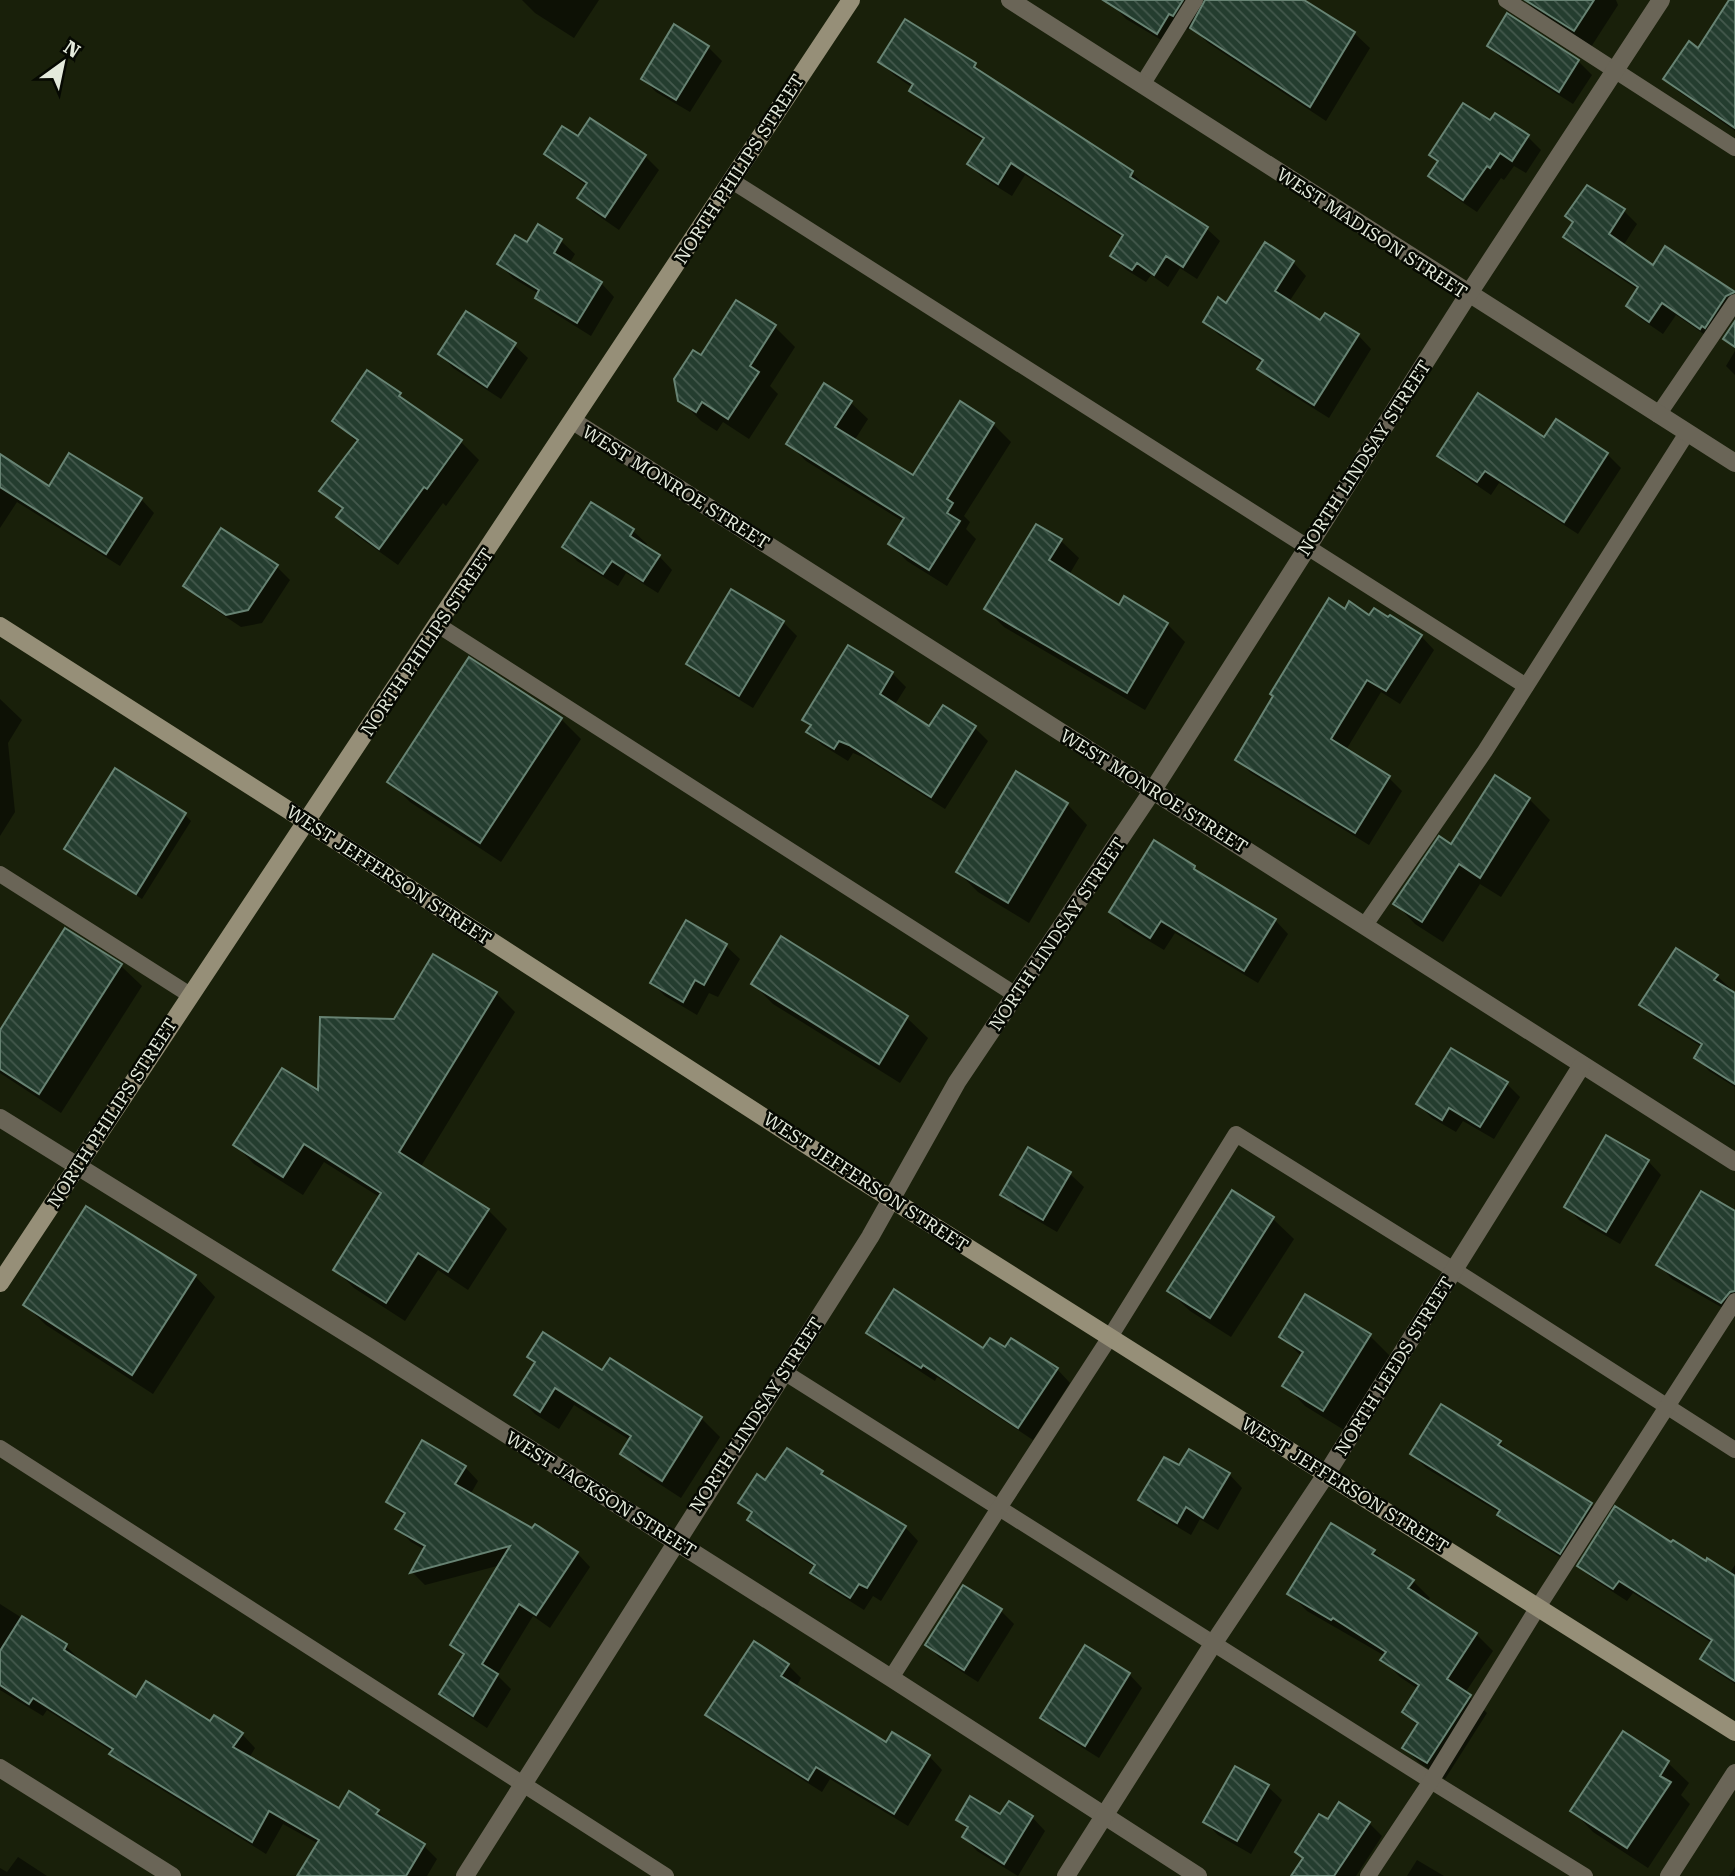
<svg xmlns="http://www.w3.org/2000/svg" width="1735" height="1876" font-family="'Roboto Serif',serif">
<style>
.shadow{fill:#0007}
.building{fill:url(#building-back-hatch);stroke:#678373;stroke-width:2}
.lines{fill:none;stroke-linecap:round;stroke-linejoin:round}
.lane{stroke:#6a6557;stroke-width:16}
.street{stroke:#6a6557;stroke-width:18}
.secondary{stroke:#968f78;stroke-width:18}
.labels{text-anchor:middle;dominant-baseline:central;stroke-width:5;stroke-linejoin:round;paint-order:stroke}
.street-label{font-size:18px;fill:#e4eadc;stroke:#060902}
</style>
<defs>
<pattern id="building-back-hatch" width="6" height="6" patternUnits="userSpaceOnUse" patternTransform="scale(1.75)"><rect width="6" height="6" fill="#243d2f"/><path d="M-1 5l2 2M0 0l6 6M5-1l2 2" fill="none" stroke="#44594d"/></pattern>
</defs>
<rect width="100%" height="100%" fill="#19200a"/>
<g class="shadow">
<polygon points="522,0 599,0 574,38 535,13"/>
<polygon points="1113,0 1301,0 1354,33 1370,48 1326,121 1208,43 1191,26 1188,30 1185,28 1173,47 1126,19 1111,3"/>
<polygon points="1525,0 1616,0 1618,5 1591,47 1537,12"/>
<polygon points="1732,0 1735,0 1735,131 1679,92 1666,78 1699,50"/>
<polygon points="1489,46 1578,61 1592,75 1573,104 1502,59"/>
<polygon points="708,47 722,61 690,112 656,92 643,79"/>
<polygon points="880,62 975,65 988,78 1132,173 1146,186 1144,188 1206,228 1220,241 1197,279 1180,268 1168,287 1151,275 1146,282 1125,269 1112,255 1123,238 1025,175 1012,196 983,178 969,164 984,141 924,104 911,90 913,88 894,75"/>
<polygon points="590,120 645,156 659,170 619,230 593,212 579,198 587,186 560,167 546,153 578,138"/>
<polygon points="1490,123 1528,137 1541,150 1526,173 1514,166 1504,180 1501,178 1477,212 1444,190 1430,176 1439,163 1431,154"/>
<polygon points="1624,211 1637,224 1623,246 1653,267 1666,248 1735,294 1735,316 1719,340 1716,338 1714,341 1676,315 1663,334 1641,319 1628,306 1638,290 1578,250 1565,237"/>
<polygon points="539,227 561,241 575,254 569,264 601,283 614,297 591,336 551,311 537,297 539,294 513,278 499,264 528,244"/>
<polygon points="1293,262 1306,276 1289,302 1321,322 1358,335 1371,349 1329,418 1273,383 1259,369 1263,363 1219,335 1205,322"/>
<polygon points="737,302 775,327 795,347 770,386 778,394 749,439 723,422 717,431 701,421 680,400 702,357"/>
<polygon points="514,345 528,358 501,399 453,368 440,354"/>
<polygon points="1735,351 1735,375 1726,366"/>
<polygon points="368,372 400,395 416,410 461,442 479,460 446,506 443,503 398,565 356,535 338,517 343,511 322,491 358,443 334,421"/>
<polygon points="850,402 868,419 854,441 913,478 993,424 1011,442 964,516 970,522 966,529 976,539 947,586 907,561 890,544 904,522 806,461 789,444"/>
<polygon points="1557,421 1607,454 1621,468 1578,534 1499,483 1491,495 1453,469 1439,455 1545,440"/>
<polygon points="0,456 49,489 141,499 154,513 120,566 17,502 0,528"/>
<polygon points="591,504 633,531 647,544 645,548 659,556 672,570 658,593 626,573 618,586 577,561 564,547"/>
<polygon points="1061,541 1079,558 1069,575 1119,607 1167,624 1185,642 1145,710 1004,627 986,609"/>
<polygon points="277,567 290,580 262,623 241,627 199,599 185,586"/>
<polygon points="1346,611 1389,620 1421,636 1434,650 1400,704 1381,692 1346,750 1389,778 1402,791 1369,845 1251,773 1237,760"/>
<polygon points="783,622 797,636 753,708 702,677 688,664"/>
<polygon points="892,673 906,687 894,706 930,729 975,728 988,741 945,809 865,758 853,753 848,761 822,745 808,732 812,727 805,720"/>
<polygon points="0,699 22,720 8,743 15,812 0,836"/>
<polygon points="561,719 581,739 501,862 410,802 390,782"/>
<polygon points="1495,777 1529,799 1550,820 1501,897 1480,884 1443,942 1415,924 1395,903 1452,846"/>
<polygon points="1067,804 1087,825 1029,923 978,892 958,872"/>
<polygon points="185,815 191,821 142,899 73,855 66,849"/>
<polygon points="1194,868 1204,877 1275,920 1288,934 1258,983 1175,933 1164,950 1124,926 1111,912"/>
<polygon points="687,923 726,946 740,959 718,997 709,993 697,1015 665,996 652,983"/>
<polygon points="66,930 121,966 142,986 61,1113 0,1073 0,1033"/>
<polygon points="781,938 907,1018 928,1038 900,1083 773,1004 753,984"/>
<polygon points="1717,976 1731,989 1729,992 1735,995 1735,1087 1709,1071 1696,1057 1702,1047 1655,1018 1642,1005"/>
<polygon points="496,993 515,1012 420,1168 488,1210 507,1229 468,1290 438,1270 405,1321 354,1288 335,1269 381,1198 324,1162 303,1195 254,1164 235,1145 320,1094 395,1021"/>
<polygon points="1507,1084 1520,1097 1494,1139 1463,1121 1456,1132 1432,1118 1418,1104"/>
<polygon points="1029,1150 1070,1174 1084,1187 1057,1232 1016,1208 1003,1194"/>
<polygon points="1648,1161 1661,1175 1620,1244 1579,1220 1566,1206"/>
<polygon points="1232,1192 1273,1219 1294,1239 1231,1337 1190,1311 1169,1291"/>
<polygon points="1735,1213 1735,1315 1672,1279 1659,1265"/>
<polygon points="195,1276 215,1297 153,1394 46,1325 25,1305"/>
<polygon points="868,1332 984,1351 1006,1350 1057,1369 1070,1383 1033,1440 937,1377 935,1381 881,1346"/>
<polygon points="1369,1335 1390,1356 1344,1430 1305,1406 1285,1385 1302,1357 1281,1336"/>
<polygon points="529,1357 603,1372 701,1418 720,1437 681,1498 641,1472 622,1454 630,1440 574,1405 559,1429 535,1414 516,1395 536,1364"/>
<polygon points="1500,1442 1513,1457 1591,1504 1605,1518 1574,1566 1513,1528 1500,1513 1426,1468 1412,1454"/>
<polygon points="465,1467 478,1481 470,1495 577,1553 590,1567 550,1628 533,1616 497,1675 511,1689 487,1728 455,1707 441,1694 464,1657 452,1645 501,1565 425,1585 412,1572 425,1550 411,1542 397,1528 405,1517 388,1501"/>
<polygon points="822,1472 832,1482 905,1527 918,1541 881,1601 873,1596 864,1610 826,1586 813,1573 816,1568 763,1534 749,1520 753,1515 741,1503 766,1483"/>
<polygon points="1229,1474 1242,1488 1218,1530 1200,1519 1191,1535 1154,1513 1140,1499"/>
<polygon points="1374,1551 1389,1566 1413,1581 1430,1598 1427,1602 1476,1634 1493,1651 1465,1693 1487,1713 1445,1779 1421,1764 1404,1748 1418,1726 1404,1712 1418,1689 1400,1677 1383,1660 1385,1656 1307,1611 1290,1594"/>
<polygon points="1706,1564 1729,1574 1735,1565 1735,1684 1716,1672 1703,1659 1712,1643 1633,1593 1627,1601 1593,1579 1579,1566"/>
<polygon points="0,1604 66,1646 79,1659 78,1661 137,1699 242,1734 255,1748 249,1758 340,1810 378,1811 391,1825 424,1846 437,1859 427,1876 307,1876 319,1844 283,1824 266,1854 125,1767 112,1754 113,1752 47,1710 43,1716 0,1690"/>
<polygon points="1001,1611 1014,1624 978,1682 940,1658 927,1645"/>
<polygon points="788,1665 801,1678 796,1687 887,1744 929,1756 942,1770 908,1826 830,1779 822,1792 721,1728 707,1715"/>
<polygon points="1129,1674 1142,1688 1099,1758 1056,1731 1042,1718"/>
<polygon points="1624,1733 1668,1763 1689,1783 1681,1795 1690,1804 1648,1868 1593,1832 1573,1811"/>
<polygon points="1268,1787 1282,1800 1251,1854 1218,1835 1205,1822"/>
<polygon points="1001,1816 1032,1817 1045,1831 1018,1876 977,1851 964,1837 968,1830 958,1820"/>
<polygon points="1328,1822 1369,1823 1382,1836 1356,1876 1296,1876 1304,1859 1297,1852"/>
<polygon points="18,1857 47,1876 0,1876 0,1868 7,1872"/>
<polygon points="1417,1860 1444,1876 1407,1876"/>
<polygon points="1735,1867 1735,1876 1729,1876"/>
</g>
<g class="building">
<polygon points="1103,0 1183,0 1173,16 1169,14 1157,34"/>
<polygon points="1205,0 1304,0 1355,32 1310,107 1190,28"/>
<polygon points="1525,0 1594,0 1574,31"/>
<polygon points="1729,0 1735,0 1735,128 1663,79 1689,41 1698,48"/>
<polygon points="1507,13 1579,60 1559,92 1487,46"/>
<polygon points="905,19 976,63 974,67 1133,171 1130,177 1208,227 1183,267 1166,256 1154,275 1137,263 1132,270 1110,256 1123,235 1011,163 998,184 967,164 984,138 909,91 913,84 878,62"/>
<polygon points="674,24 709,46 676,100 641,79"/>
<polygon points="1463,103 1490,120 1495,113 1529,135 1512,161 1500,153 1490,168 1487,166 1463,200 1428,176 1438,161 1429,155"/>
<polygon points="590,118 646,155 605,217 577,198 587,183 544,154 562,126 578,136"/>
<polygon points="1587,185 1625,209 1609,234 1653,265 1665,246 1735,292 1726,296 1705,328 1702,326 1700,329 1662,303 1649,322 1626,306 1638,287 1563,237 1573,222 1565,216"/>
<polygon points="538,224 562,239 554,253 602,282 577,323 535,298 539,290 497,264 515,235 527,242"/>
<polygon points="1265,242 1294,261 1275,291 1320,320 1325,313 1359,334 1314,405 1257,369 1263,360 1203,322 1218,297 1226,303"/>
<polygon points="736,300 776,325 750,366 759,372 728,419 702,402 696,412 678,401 674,379 693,350 701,355"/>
<polygon points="466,311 516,343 487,387 438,354"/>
<polygon points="1735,321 1735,347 1723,339"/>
<polygon points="367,370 401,393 399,396 462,440 427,489 424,487 379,549 336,517 343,508 319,491 358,440 332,421"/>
<polygon points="824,383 852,401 835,427 913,475 960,401 994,423 947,499 953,503 947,513 960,521 929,570 888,544 904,518 786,444"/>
<polygon points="1478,393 1544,437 1556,419 1608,453 1564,522 1485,471 1477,482 1437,456"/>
<polygon points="69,453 142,498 106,554 0,487 0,454 49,486"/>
<polygon points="591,502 634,529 630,536 660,555 643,581 612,561 603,574 562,547"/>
<polygon points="1036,524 1062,539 1049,560 1119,605 1124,596 1168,623 1127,693 984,609"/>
<polygon points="221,528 278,565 248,610 226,615 183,586"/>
<polygon points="731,589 784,621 739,696 686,664"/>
<polygon points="1329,598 1345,609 1349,601 1369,615 1374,608 1388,617 1390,615 1422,635 1386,691 1367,680 1331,739 1390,776 1355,833 1235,760 1273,696 1270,694"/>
<polygon points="848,645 893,672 880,694 929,726 943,705 976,726 931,797 849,745 839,741 834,749 806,732 811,725 802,720"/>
<polygon points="469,657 562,718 480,843 387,782"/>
<polygon points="115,768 186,813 136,894 64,849"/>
<polygon points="1016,771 1068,803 1008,903 956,872"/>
<polygon points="1495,775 1530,798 1480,878 1459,864 1422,922 1393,904 1439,836 1451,844"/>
<polygon points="1154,840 1195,866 1194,869 1276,919 1244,971 1161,921 1150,938 1109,912"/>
<polygon points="686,920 727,944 704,985 695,980 683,1002 650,983"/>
<polygon points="65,928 122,964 39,1094 0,1069 0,1030"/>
<polygon points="781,936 908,1016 879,1064 751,984"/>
<polygon points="1676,948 1718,975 1714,980 1735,993 1735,1084 1694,1058 1702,1044 1639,1005"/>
<polygon points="433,954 497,992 399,1152 489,1209 448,1272 418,1253 386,1303 333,1270 381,1193 304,1144 283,1177 233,1145 282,1068 318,1090 320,1017 394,1019"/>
<polygon points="1451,1048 1508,1082 1480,1127 1449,1108 1442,1120 1416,1104"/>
<polygon points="1606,1135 1649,1160 1606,1232 1564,1207"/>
<polygon points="1028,1147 1071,1172 1043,1220 1000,1195"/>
<polygon points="1232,1190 1274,1217 1210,1318 1167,1291"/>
<polygon points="1701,1191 1735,1211 1735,1291 1730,1292 1721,1303 1656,1265"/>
<polygon points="86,1206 196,1275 132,1375 23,1305"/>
<polygon points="894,1289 983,1348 990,1338 1005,1347 1011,1338 1058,1368 1018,1428 923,1365 921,1368 866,1333"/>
<polygon points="1305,1294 1371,1334 1323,1411 1282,1386 1303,1352 1279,1337"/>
<polygon points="543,1332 602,1370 610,1358 702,1417 662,1481 620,1454 631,1436 555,1388 540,1412 514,1395 535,1362 527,1357"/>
<polygon points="1441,1404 1501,1441 1498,1445 1592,1503 1560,1554 1497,1515 1500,1510 1410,1454"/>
<polygon points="422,1440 466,1466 455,1484 532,1528 535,1524 578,1552 536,1615 519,1604 482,1664 498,1674 473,1716 439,1694 464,1654 450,1645 510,1546 410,1573 425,1546 395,1529 405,1513 386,1502"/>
<polygon points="787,1448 823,1471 821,1474 906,1526 867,1588 859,1584 850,1598 810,1573 815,1565 747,1520 752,1512 738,1503 757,1474 765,1480"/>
<polygon points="1189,1449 1230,1473 1203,1518 1186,1507 1177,1523 1138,1500 1164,1457 1179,1465"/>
<polygon points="1615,1506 1671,1542 1673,1540 1706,1561 1707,1558 1735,1576 1735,1681 1700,1659 1712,1640 1619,1581 1613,1589 1577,1566"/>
<polygon points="1331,1523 1375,1550 1372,1554 1414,1580 1408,1588 1477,1633 1447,1679 1471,1695 1427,1763 1402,1748 1418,1723 1402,1712 1419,1685 1380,1660 1386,1652 1333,1618 1331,1620 1287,1594"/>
<polygon points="963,1585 1002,1609 964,1670 925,1645"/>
<polygon points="22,1616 67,1644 64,1650 136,1697 146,1681 210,1721 214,1715 243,1733 233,1747 339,1808 349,1791 379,1810 376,1814 425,1844 406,1876 297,1876 319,1840 269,1811 252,1842 109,1754 113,1749 33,1698 29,1704 0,1685 0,1651"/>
<polygon points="754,1641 789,1664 781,1676 886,1742 892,1732 930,1755 894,1814 816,1767 808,1780 705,1715"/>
<polygon points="1085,1645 1130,1673 1085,1746 1040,1718"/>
<polygon points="1623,1731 1669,1761 1660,1776 1671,1782 1627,1848 1570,1811"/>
<polygon points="1235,1766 1269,1785 1237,1841 1203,1822"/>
<polygon points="970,1796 1000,1814 1009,1801 1033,1816 1004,1864 962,1837 968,1827 956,1820"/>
<polygon points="1339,1802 1370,1822 1334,1876 1291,1876 1303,1858 1295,1852 1319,1814 1328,1819"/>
</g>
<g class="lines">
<g class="lane">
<polyline points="1506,0 1735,148"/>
<polyline points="1142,85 1195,0"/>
<polyline points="732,181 1526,686"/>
<polyline points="1658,415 1735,302"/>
<polyline points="438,625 1016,995"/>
<polyline points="0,874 190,995"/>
<polyline points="1365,925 1485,751 1687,433"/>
<polyline points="784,1372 1431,1781 1585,1876"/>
<polyline points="0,1448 666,1876"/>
<polyline points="891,1678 999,1508 1110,1337 1236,1134 1454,1270 1735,1450"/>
<polyline points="1368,1876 1431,1781 1538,1607 1735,1301"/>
</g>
<g class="street">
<polyline points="1010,0 1735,463"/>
<polyline points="573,421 1735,1162"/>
<polyline points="0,1118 369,1347 891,1678 1198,1876"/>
<polyline points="0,1768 172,1876"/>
<polyline points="465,1876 870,1237 957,1082 1153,790 1468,295 1661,0"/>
<polyline points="1066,1876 1213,1644 1327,1473 1582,1065"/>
<polyline points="1669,1876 1735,1773"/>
</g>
<g class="secondary">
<polyline points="0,626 307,822 853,1175 1735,1732"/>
<polyline points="0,1283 851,0"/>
</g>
</g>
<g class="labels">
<g class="street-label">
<text transform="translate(739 169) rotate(-57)">NORTH PHILIPS STREET</text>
<text transform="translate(1372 233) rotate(33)">WEST MADISON STREET</text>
<text transform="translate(1364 458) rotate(-57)">NORTH LINDSAY STREET</text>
<text transform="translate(676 487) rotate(32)">WEST MONROE STREET</text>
<text transform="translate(427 642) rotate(-56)">NORTH PHILIPS STREET</text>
<text transform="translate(1154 791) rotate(32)">WEST MONROE STREET</text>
<text transform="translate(389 875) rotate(33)">WEST JEFFERSON STREET</text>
<text transform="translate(1057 934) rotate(-56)">NORTH LINDSAY STREET</text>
<text transform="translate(112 1113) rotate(-57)">NORTH PHILIPS STREET</text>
<text transform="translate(866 1182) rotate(33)">WEST JEFFERSON STREET</text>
<text transform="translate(1394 1366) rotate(-58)">NORTH LEEDS STREET</text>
<text transform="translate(756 1415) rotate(-57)">NORTH LINDSAY STREET</text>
<text transform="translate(1345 1485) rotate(32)">WEST JEFFERSON STREET</text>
<text transform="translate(601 1494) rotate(32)">WEST JACKSON STREET</text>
</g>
</g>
<g transform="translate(63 63) rotate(33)" stroke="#060902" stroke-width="5" paint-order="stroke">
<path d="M0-5L12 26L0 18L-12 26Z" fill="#e4eadc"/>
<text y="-10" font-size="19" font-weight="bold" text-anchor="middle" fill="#e4eadc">N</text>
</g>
</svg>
